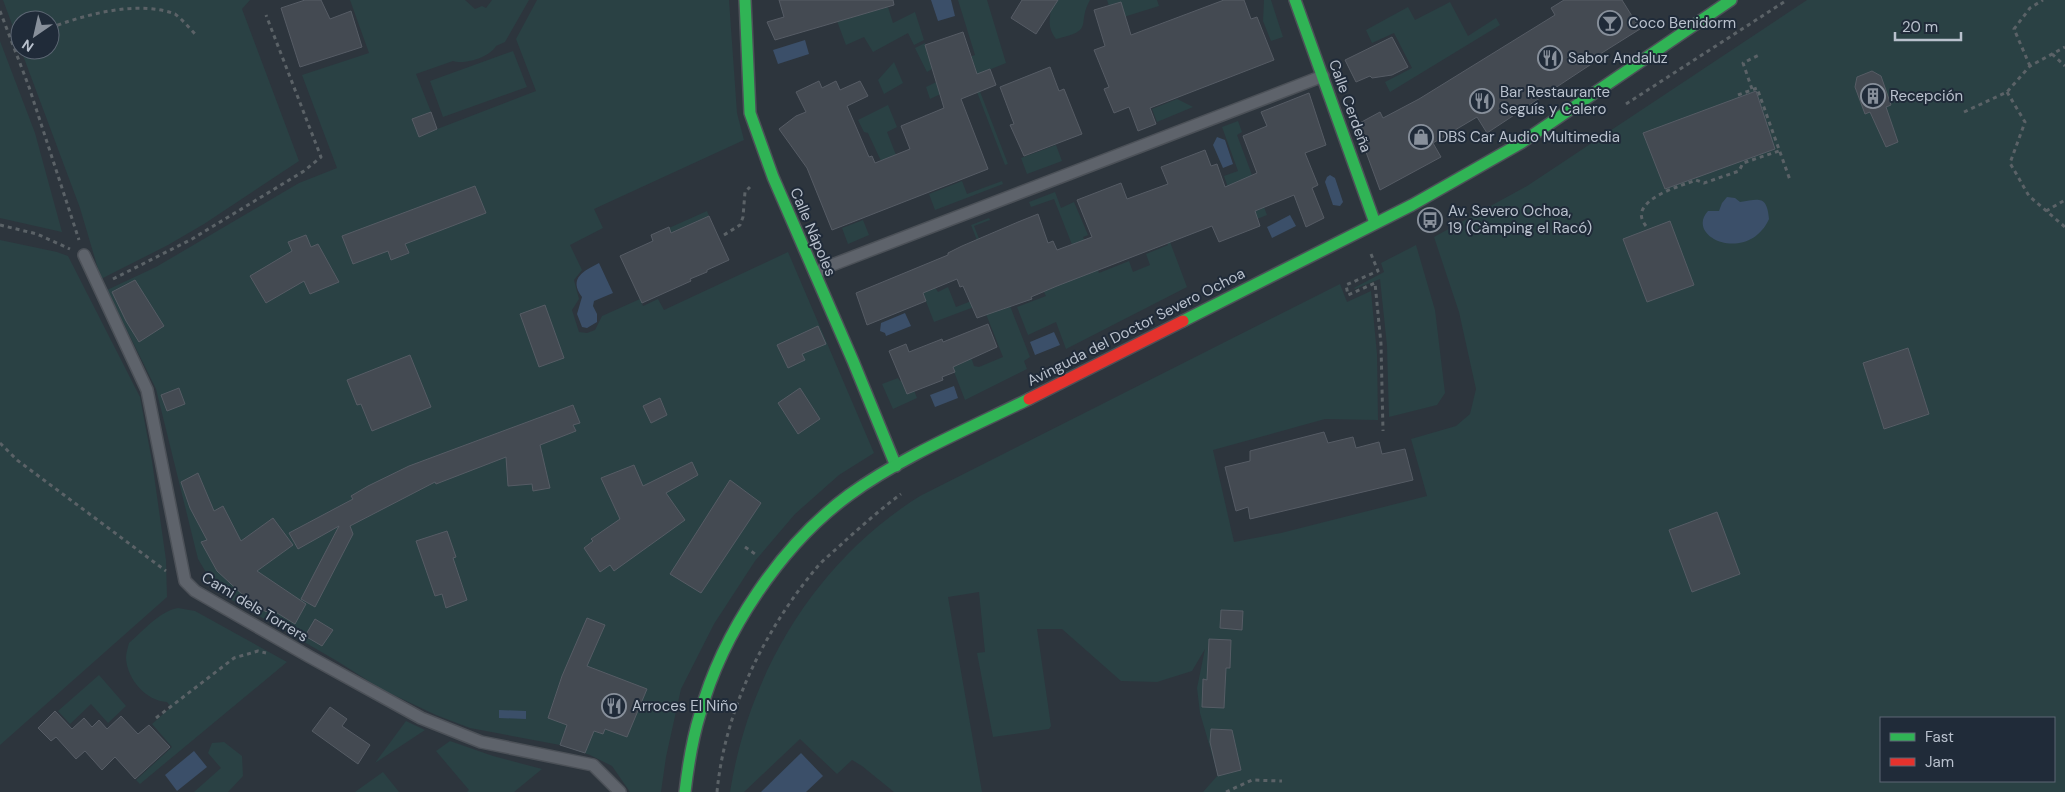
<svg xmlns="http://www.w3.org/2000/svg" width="2065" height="792" font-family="'DM Sans',sans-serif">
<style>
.green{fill:#2a4144;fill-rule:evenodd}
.water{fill:#3b4f69}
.building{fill:#444a52;stroke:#565c65}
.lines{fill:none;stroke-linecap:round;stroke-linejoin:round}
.lane-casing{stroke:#4c5158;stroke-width:14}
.fast-casing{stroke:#4c5158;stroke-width:14}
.jam-casing{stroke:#4c5158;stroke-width:14}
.path{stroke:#5b6267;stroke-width:3;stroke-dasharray:4 4;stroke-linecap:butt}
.lane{stroke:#5e636b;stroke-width:11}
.fast{stroke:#30b455;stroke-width:11}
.jam{stroke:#e5322d;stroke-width:11}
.labels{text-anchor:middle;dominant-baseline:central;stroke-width:4;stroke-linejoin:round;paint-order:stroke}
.poi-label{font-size:15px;fill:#b9c1cd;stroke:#202b39;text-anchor:start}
.street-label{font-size:15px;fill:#b9c1cd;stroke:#202b39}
</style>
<rect width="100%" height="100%" fill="#2d353d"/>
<g class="green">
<polygon points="3,0 250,0 242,9 299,161 204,224 168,245 101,279 80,208 21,50 50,50 50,20 20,20 20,46"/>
<path d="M350 0H465L475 9 482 6 486 8 492 0H529L505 42 496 46C490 57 465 65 453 61L416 74 431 112 412 120 419 136 536 91 516 39 537 0H729L737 113 744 140 594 209 603 228 570 245 582 270 574 280 579 299 572 310 579 332 587 333 595 330 602 316 640 299 643 306 658 299 664 310 788 252 874 453 839 475 795 514 755 561 714 624 681 689 666 757 661 792H630L612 766 590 755 560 745 470 728 436 715 381 689 337 661 230 599 210 579 198 559 156 389 107 290 156 267 299 183 337 168 302 75 369 53Z"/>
<polygon points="958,0 987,0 1006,63 974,76 1008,164 1005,165 972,79 930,99 926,87 953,74 949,64 975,55"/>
<path d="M1051 0H1090C1076 25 1096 30 1056 39 1045 24 1052 17 1051 0Z"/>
<polygon points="1107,0 1157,0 1159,6 1114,20"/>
<polygon points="1264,0 1271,0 1283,37 1271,41 1263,21"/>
<path d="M1807 0H2065V792H1203L1218 775 1200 713 1197 688 1205 649 1192 671 1157 682 1121 681 1062 629H1037L1051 726 1049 729 993 737 977 653 985 652 979 592 948 597 982 792H894L862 766 852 760 837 774 800 739 744 792H730C749 672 816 561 920 496L1340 284 1347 302 1371 291 1377 354 1378 420 1325 419 1213 450 1234 542 1281 533 1427 496 1411 439 1456 426 1470 414 1476 389 1459 312 1434 237 1527 186ZM1881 718H2054V781H1881Z"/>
<polygon points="1450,2 1468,36 1496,18 1500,25 1390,92 1385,82 1412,68 1394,33 1372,43 1366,30 1408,7 1415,20"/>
<polygon points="888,7 893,23 915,12 924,40 914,45 908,33 873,52 864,37 846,45 837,21"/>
<polygon points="0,41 35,133 62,232 0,218"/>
<polygon points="925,43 932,69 927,72 915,48"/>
<polygon points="513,51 527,87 443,117 430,81"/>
<polygon points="894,62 903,83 884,94 878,80"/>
<polygon points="1177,99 1193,107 1157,122 1152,109"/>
<polygon points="888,105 897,127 887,132 896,155 881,161 868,133 864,132 858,120"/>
<polygon points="1238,121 1242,132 1237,135 1267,215 1257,219 1236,210 1224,176 1238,171 1222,127"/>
<polygon points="1056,145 1062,161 1027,174 1021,158"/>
<polygon points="962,181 967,194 1002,181 1003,184 935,210 929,194"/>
<polygon points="1055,192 1061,208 1074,202 1088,235 1083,237 1099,273 1129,261 1133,272 1150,265 1146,254 1168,245 1153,205 1156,205 1187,287 1066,349 1056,322 1028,335 1017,307 1046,296 1044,292 1047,290 1084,275 1054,199 1031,207 1029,202"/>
<polygon points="707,211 709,216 671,233 669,228"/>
<polygon points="989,218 990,220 974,226 1002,296 999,297 1004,309 1010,306 1030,357 1024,361 1027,369 965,400 949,359 971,357 974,366 979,367 1003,357 982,304 934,322 922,291 934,286 938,292 948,287 956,307 979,298 989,271 971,225"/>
<polygon points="863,220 869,235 848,244 842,228"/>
<polygon points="0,240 57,252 68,256 140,397 152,461 166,560 167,597 0,745"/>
<polygon points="1416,245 1435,310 1445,393 1437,405 1389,417 1387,346 1380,279 1355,289 1354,288 1384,272 1381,263"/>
<polygon points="909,377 917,398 893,409 882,384 898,378 900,381"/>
<path d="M178 608 195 611 287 662 140 784 136 780 172 747 152 724 171 707 167 702C146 701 127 679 126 658 126 653 128 647 129 643 144 630 160 611 178 608Z"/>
<polygon points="99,675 126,706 108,723 91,704 70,724 58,711"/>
<polygon points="406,721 425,730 375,763"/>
<polygon points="450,741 493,756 542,769 514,792 467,792 469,790 436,751"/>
<polygon points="224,742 242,756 243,776 228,792 194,792 221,768 208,753 212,743"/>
<polygon points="383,772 399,792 355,792"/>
</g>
<g class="water">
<polygon points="931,0 951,0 955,16 938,21"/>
<polygon points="805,40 809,54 778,64 773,50"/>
<polygon points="1217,137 1225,140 1233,164 1223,168 1213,145"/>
<polygon points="1330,175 1335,178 1343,202 1340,206 1333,205 1325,182 1327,177"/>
<path d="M1727 197 1735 198 1740 202C1759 199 1767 195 1769 219 1748 265 1684 237 1708 211H1719L1722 203Z"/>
<polygon points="1290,215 1296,226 1272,238 1267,227"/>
<path d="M599 263 613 293 594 301 593 306 597 314V322L587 328 582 327 577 314 582 297C568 278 584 271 599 263Z"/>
<polygon points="905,313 911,326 886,336 885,333 880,331 881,323"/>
<polygon points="1054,332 1060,345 1035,355 1030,342"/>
<polygon points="954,386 958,398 935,407 930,395"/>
<polygon points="499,710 526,711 526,719 499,718"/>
<polygon points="194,751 207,767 177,791 165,775"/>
<polygon points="801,753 823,776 806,792 761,792"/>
</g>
<g class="building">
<polygon points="305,0 321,0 330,19 351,11 362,47 300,67 281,8"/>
<polygon points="779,0 893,0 894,5 775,40 767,22 784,17"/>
<polygon points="1022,0 1058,0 1036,34 1011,18"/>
<polygon points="1224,0 1244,0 1251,19 1257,17 1274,60 1150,108 1156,124 1138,131 1129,107 1114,113 1104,89 1109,87 1094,50 1105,46 1094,10 1121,2 1131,35"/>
<polygon points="1564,0 1622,0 1640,29 1597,56 1599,59 1487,133 1477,117 1433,143 1441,157 1380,190 1356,125 1380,112 1383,118 1419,99 1555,15 1551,8"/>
<polygon points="963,32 977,74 990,69 996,85 961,99 988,169 832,230 807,168 779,129 796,116 806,112 796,92 819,81 822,88 836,81 840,90 860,81 868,96 847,106 869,157 872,156 875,163 910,149 901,126 944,108 925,45"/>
<polygon points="1392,37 1408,67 1392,75 1372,78 1370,76 1356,82 1345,60"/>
<polygon points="1050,67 1059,91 1064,89 1082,134 1024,156 1010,125 1014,124 1000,87"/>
<polygon points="1872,71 1881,76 1891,105 1886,107 1898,142 1886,147 1870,112 1865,114 1855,87 1857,77"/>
<polygon points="1756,91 1775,149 1665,189 1643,133"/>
<polygon points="1309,93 1326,145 1305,153 1318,185 1312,188 1324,218 1306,227 1294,195 1255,211 1260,226 1219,242 1212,226 1057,286 1031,297 1032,299 977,318 963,286 960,287 957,279 923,293 926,301 867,325 856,293 948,255 948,253 962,246 1018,222 1038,214 1048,243 1053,241 1057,250 1092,237 1077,200 1121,183 1127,199 1168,184 1161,167 1205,150 1211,166 1217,164 1225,187 1257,173 1243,136 1267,126 1261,112"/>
<polygon points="431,112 437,129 419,137 412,119"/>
<polygon points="475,186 486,213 405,244 409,253 391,260 388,251 353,264 342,236"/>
<polygon points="709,216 729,260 707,270 707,272 690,279 691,281 642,303 620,256 653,241 651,235 669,227 671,233"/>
<polygon points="1670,221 1694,285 1647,302 1623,239"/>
<polygon points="306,235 311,247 318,244 339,282 310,294 304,281 266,303 250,276 292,251 288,242"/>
<polygon points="135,280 164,326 139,342 126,321 112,292"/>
<polygon points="545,305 564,358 539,367 520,314"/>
<polygon points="988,324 997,347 953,367 955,372 942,377 943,380 907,394 889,351 906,344 909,352 942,339 943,342"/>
<polygon points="818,326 826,344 802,354 805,360 788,368 777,345"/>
<polygon points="1908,348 1929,414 1884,429 1863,363"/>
<polygon points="410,355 431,407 372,431 361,404 357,405 347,380"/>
<polygon points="179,388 185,404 167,411 161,395"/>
<polygon points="800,388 820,419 798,434 778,403"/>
<polygon points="660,398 667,415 651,423 643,406"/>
<polygon points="573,405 580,423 573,425 576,431 540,445 550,488 533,491 532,484 508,486 506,457 436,484 435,482 350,526 353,534 315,607 301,599 339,526 298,549 289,533 353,499 351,496 368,486 409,466"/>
<polygon points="1324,432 1328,443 1353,437 1356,448 1379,442 1382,454 1405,449 1413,480 1250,519 1248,507 1236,511 1225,467 1250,461 1250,451"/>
<polygon points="692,462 698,475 666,493 685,520 614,571 610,565 600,572 584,548 593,541 591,539 620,519 601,478 634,465 643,486"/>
<polygon points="198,473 214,511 223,506 241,541 273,518 293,545 257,571 306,604 295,624 269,608 266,612 244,596 217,571 201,542 207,540 190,508 181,482"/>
<polygon points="730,480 761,503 701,593 670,574"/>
<polygon points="1717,512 1740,574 1692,592 1669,530"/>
<polygon points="447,531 456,557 453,558 467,600 446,608 442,594 435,596 416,541"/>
<polygon points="1221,610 1243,611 1242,630 1220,628"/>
<polygon points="587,618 605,625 587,666 647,689 627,737 605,729 603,734 594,731 585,753 560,745 567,725 548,718 562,676"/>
<polygon points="315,619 333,630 322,646 305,636"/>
<polygon points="1209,639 1231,640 1230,668 1226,668 1224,708 1202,707 1203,679 1207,680"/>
<polygon points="330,707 347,719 342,726 370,745 358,764 312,731"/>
<polygon points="55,711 72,729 84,718 92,727 99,720 107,729 121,716 138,734 149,725 170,747 135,779 115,757 102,770 85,751 76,759 56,737 51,741 38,728"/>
<polygon points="1211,729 1232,730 1241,770 1218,776 1210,742"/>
</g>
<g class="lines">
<defs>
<g id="lane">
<polyline points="84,255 147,390 185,581 195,591 310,657 421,718 481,742 593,765 620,792"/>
<polyline points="815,273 832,265 1323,76"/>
</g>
<g id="fast">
<polyline points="745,0 750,113 773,177 853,361 896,466"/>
<polyline points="1295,0 1375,223"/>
<polyline points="1183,321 1412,205 1521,143 1731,0"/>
<path d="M685 792C688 766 692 740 700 714 722 633 781 545 849 495 901 457 970 428 1029 399"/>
</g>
<polyline id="jam" points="1029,399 1183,321"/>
</defs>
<use href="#lane" class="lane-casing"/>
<use href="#fast" class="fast-casing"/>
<use href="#jam" class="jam-casing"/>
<g class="path">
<polyline points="0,11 29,87 79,240"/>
<path d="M50 28C86 14 139 0 175 14 183 20 190 29 197 36"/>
<polyline points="13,44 20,40"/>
<polyline points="2052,54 2065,66"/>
<polyline points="2030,66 2014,29 2030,8 2043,0"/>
<polyline points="1752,89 1743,63 1759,55"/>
<polyline points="2007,92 2025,122 2010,163 2029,196 2065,227"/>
<polyline points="1738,95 1757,88 1790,180"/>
<polyline points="1626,104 1787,0"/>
<polyline points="1964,112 2007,92 2030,66 2065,47"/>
<polyline points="2046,211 2065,200"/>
<polyline points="0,225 37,234 70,249"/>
<path d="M1646 226C1643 222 1640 217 1642 211 1649 194 1681 186 1696 180L1704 183 1739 171 1743 163 1779 151"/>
<polyline points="724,235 740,225 743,217 745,192 750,187"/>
<polyline points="1371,254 1378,271 1346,285 1348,295 1375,283 1381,344 1383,431"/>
<polyline points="113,279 192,239 304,171 321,157 266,15"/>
<polyline points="0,443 17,460 166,571"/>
<polyline points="745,547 755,554"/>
<polyline points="156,718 234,658 258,651 266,653"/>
<path d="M717 792C725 709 765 629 818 566 826 557 837 549 846 540 864 524 882 508 901 494"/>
<polyline points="1226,792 1252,780 1282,781"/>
</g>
<use href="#lane" class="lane"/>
<use href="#fast" class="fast"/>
<use href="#jam" class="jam"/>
</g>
<defs>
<symbol id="bar-ring" viewBox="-11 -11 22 22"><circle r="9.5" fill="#202b39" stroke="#88909b" stroke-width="1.5"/><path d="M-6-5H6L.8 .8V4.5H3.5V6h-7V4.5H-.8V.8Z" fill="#88909b"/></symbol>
<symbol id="restaurant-ring" viewBox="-11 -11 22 22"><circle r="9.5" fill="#202b39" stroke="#88909b" stroke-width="1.5"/><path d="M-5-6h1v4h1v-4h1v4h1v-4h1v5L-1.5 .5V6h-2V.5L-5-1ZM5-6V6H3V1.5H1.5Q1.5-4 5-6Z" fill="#88909b"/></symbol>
<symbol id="building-ring" viewBox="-11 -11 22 22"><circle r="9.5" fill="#202b39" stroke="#88909b" stroke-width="1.5"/><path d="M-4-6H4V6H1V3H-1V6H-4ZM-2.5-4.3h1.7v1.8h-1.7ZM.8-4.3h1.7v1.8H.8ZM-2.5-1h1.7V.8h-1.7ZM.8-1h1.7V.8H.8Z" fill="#88909b"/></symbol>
<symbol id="shop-ring" viewBox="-11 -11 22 22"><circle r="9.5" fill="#202b39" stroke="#88909b" stroke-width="1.5"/><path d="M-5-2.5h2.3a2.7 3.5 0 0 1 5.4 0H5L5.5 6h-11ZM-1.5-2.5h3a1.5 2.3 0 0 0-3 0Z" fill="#88909b"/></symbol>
<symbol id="bus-ring" viewBox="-11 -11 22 22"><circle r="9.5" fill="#202b39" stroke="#88909b" stroke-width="1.5"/><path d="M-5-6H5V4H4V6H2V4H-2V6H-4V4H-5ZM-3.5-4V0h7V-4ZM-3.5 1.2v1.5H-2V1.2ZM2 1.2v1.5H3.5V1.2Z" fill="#88909b"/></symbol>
</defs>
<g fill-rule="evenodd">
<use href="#bar-ring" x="1596" y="9" width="28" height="28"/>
<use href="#restaurant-ring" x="1536" y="44" width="28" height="28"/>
<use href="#building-ring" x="1859" y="82" width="28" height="28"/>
<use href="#restaurant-ring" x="1468" y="87" width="28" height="28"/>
<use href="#shop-ring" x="1407" y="123" width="28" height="28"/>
<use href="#bus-ring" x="1416" y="206" width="28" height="28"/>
<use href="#restaurant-ring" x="600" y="692" width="28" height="28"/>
</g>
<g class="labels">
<g class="poi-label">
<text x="1628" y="23">Coco Benidorm</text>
<text x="1568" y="58">Sabor Andaluz</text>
<text x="1500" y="92">Bar Restaurante<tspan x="1500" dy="17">Seguís y Calero</tspan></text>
<text x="1890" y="96">Recepción</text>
<text x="1438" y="137">DBS Car Audio Multimedia</text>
<text x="1448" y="211">Av. Severo Ochoa,<tspan x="1448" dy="17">19 (Càmping el Racó)</tspan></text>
<text x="632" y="706">Arroces El Niño</text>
</g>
<g class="street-label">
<text transform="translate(1350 106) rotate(70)">Calle Cerdeña</text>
<text transform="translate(813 232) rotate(67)">Calle Nápoles</text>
<text transform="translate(1136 327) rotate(-27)">Avinguda del Doctor Severo Ochoa</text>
<text transform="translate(255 607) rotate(31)">Cami dels Torrers</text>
</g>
</g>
<rect x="1880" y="717" width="175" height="65" fill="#202b39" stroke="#5d6774"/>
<rect x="1890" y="733" width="25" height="8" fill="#30b455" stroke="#5d6774"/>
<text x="1925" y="742" font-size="15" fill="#b9c1cd">Fast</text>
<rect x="1890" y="758" width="25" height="8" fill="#e5322d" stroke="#5d6774"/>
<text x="1925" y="767" font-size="15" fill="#b9c1cd">Jam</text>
<g transform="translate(35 35) rotate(214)"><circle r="24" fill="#202b39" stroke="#5d6774"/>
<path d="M0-4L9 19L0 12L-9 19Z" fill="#88909b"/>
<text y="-8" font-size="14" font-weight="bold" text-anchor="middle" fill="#b9c1cd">N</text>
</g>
<path d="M1895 32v8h66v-8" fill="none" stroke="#b9c1cd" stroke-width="2.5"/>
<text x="1902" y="32" font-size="15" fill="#b9c1cd" stroke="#202b39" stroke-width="4" paint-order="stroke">20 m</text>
</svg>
